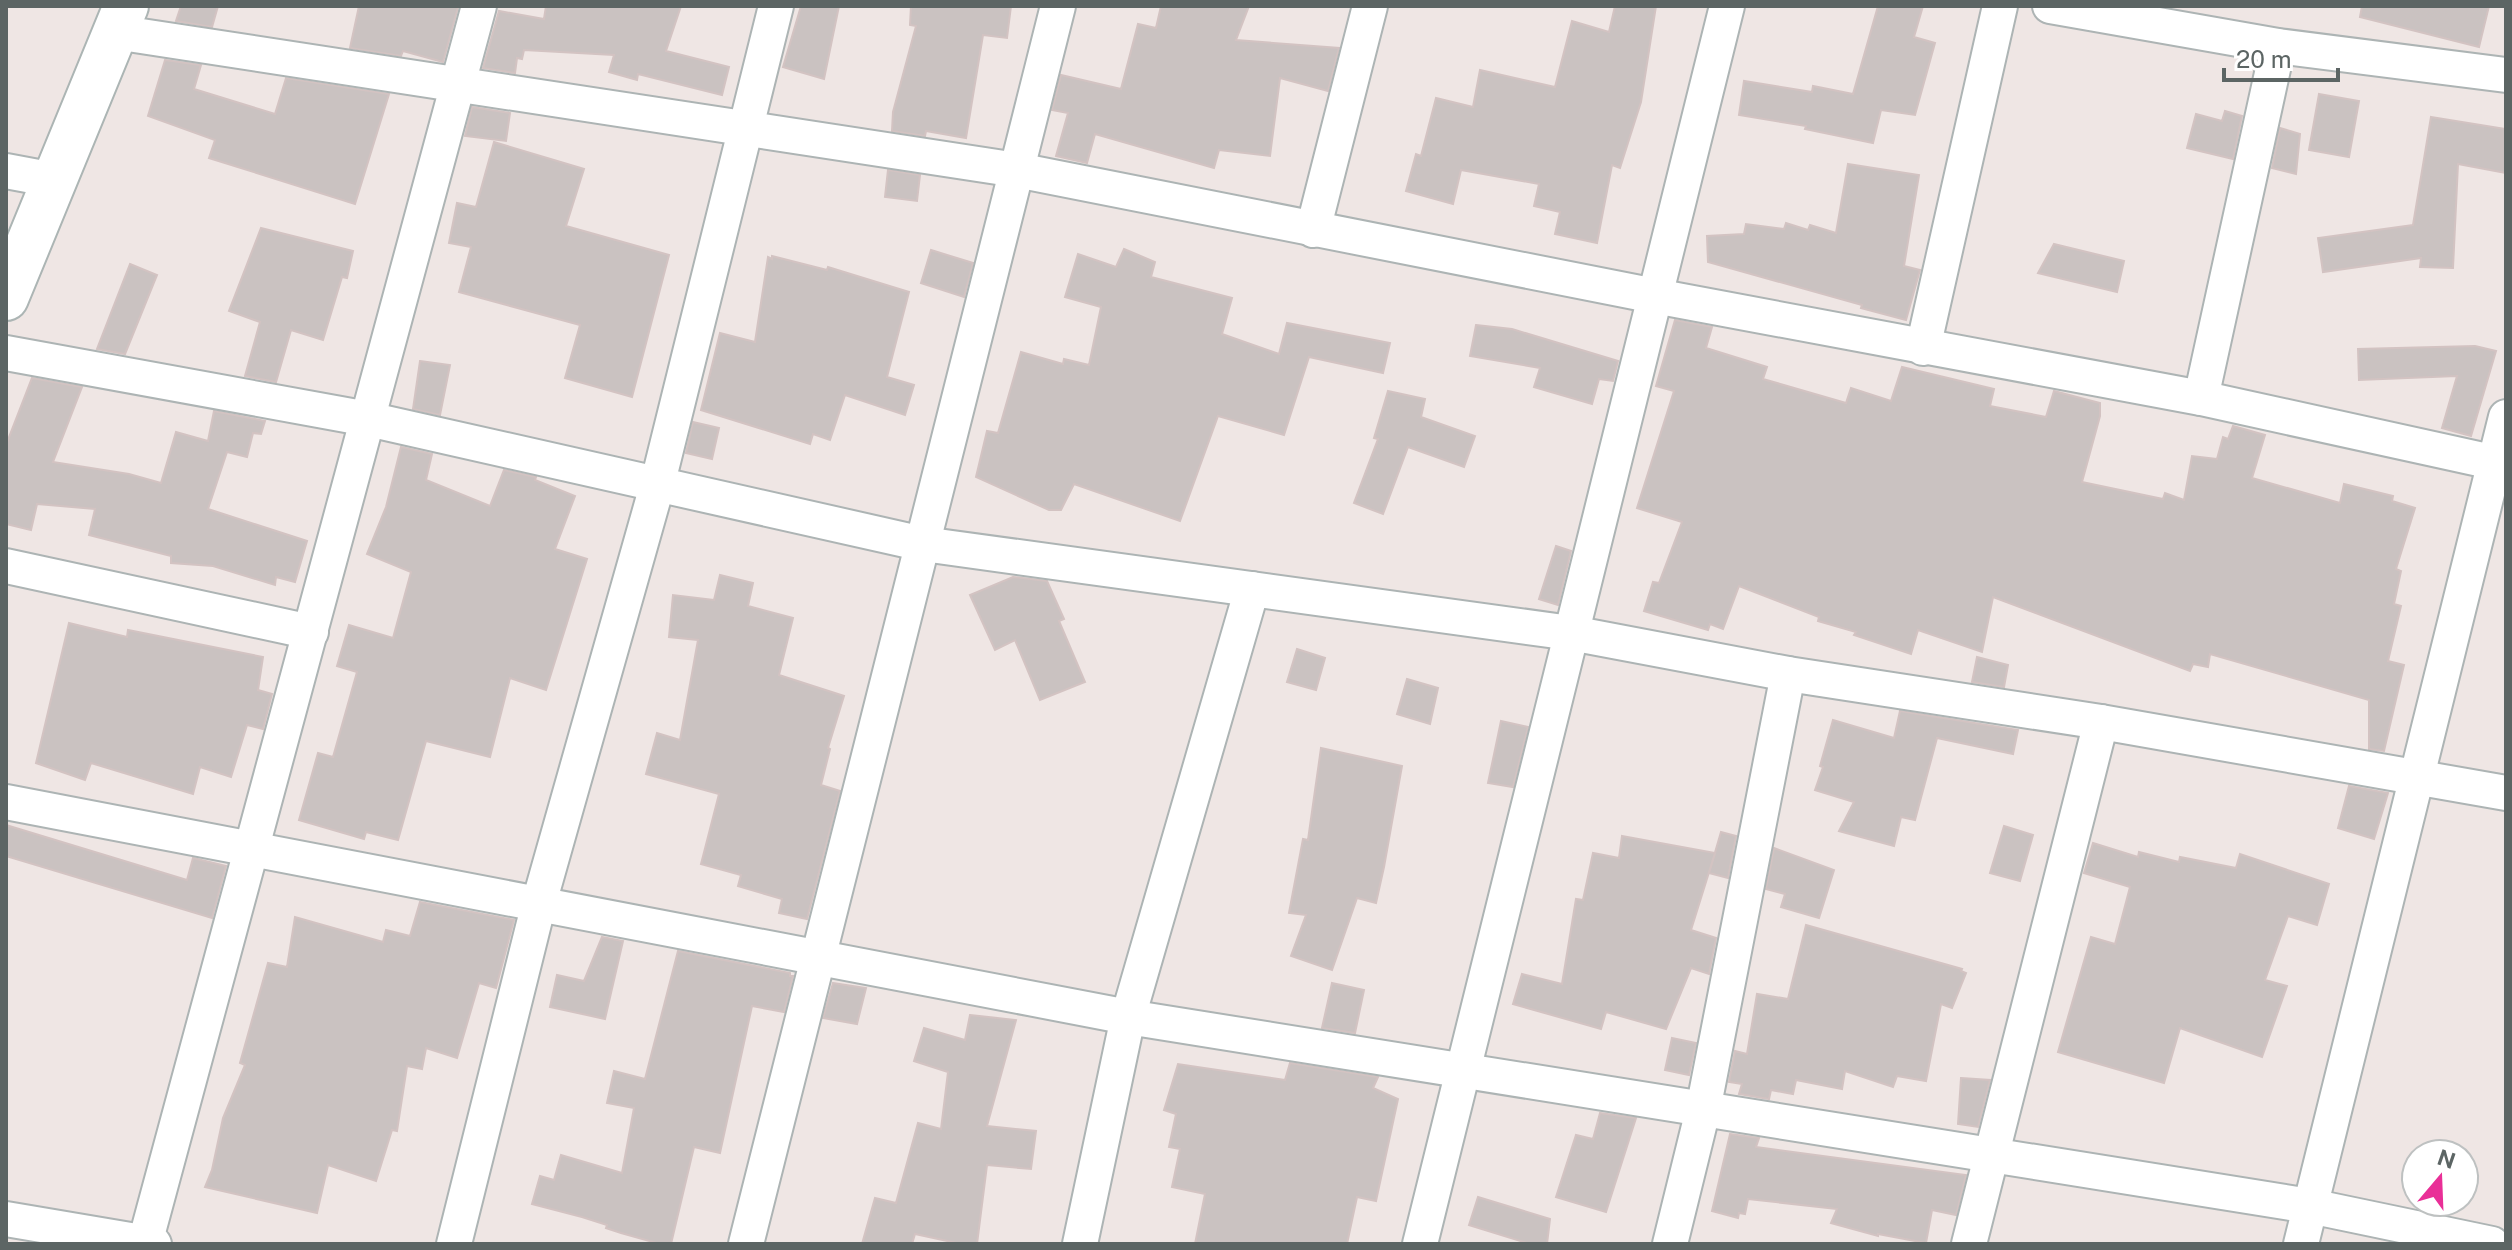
<svg xmlns="http://www.w3.org/2000/svg" width="2512" height="1250" font-family="'Public Sans',sans-serif">
<style>
.building{fill:#cac2c1;stroke:#d3c3c2;stroke-width:2}
.lines{fill:none;stroke-linecap:round;stroke-linejoin:round}
.street-casing{stroke:#adb4b4;stroke-width:38}
.secondary-casing{stroke:#acb5b4;stroke-width:48}
.street{stroke:#fff;stroke-width:34}
.secondary{stroke:#fff;stroke-width:44}
</style>
<rect width="100%" height="100%" fill="#efe6e4"/>
<g class="building">
<polygon points="181,6 218,6 212,27 176,21"/>
<polygon points="359,6 458,7 443,62 403,51 401,56 350,48"/>
<polygon points="546,6 681,6 666,51 729,67 722,95 638,74 637,80 609,72 614,55 524,50 522,59 517,58 515,73 483,68 499,11 544,19"/>
<polygon points="801,6 839,6 824,79 783,67"/>
<polygon points="911,6 1011,6 1007,38 983,35 966,138 926,131 925,136 892,131 893,112 916,26 910,25"/>
<polygon points="1161,6 1249,6 1236,40 1339,48 1328,91 1280,78 1270,156 1219,150 1214,168 1095,134 1087,163 1056,156 1068,113 1052,110 1061,75 1121,89 1138,24 1156,28"/>
<polygon points="1615,6 1656,6 1641,102 1620,168 1612,165 1597,243 1555,234 1560,212 1534,206 1539,184 1461,170 1453,204 1406,191 1416,154 1421,156 1436,98 1473,107 1480,70 1555,87 1572,21 1609,32"/>
<polygon points="1878,6 1923,6 1914,37 1935,43 1915,115 1881,110 1873,143 1805,129 1806,126 1739,115 1744,81 1812,92 1813,86 1853,94"/>
<polygon points="2362,6 2489,6 2479,47 2360,17"/>
<polygon points="165,60 201,65 194,89 275,114 286,78 389,94 355,204 209,158 215,140 148,116"/>
<polygon points="2319,94 2359,101 2349,157 2309,150"/>
<polygon points="472,107 510,113 506,141 465,136"/>
<polygon points="2225,111 2242,116 2233,159 2187,148 2196,114 2222,121"/>
<polygon points="2431,117 2506,129 2506,173 2458,164 2453,268 2420,267 2421,258 2323,272 2318,238 2413,225"/>
<polygon points="2280,128 2300,134 2296,174 2272,168"/>
<polygon points="494,142 584,169 566,226 669,255 632,397 565,378 580,325 459,292 471,247 449,243 457,203 476,207"/>
<polygon points="1848,164 1919,175 1904,266 1920,270 1906,320 1861,308 1862,305 1708,262 1707,236 1744,234 1746,224 1784,229 1786,223 1808,230 1810,225 1836,233"/>
<polygon points="888,170 920,175 917,201 885,197"/>
<polygon points="261,228 353,251 347,278 342,277 323,340 291,330 276,382 245,376 260,322 229,311"/>
<polygon points="2054,244 2124,261 2117,292 2038,273"/>
<polygon points="1124,249 1155,262 1151,277 1232,298 1222,334 1279,354 1287,323 1390,343 1383,373 1309,357 1284,435 1218,416 1180,521 1074,484 1061,510 1049,510 976,477 987,431 998,433 1021,352 1063,364 1064,359 1089,365 1101,307 1065,297 1078,254 1116,267"/>
<polygon points="931,250 973,263 964,297 921,283"/>
<polygon points="772,256 827,270 828,267 909,292 887,377 914,385 905,415 845,395 830,440 813,434 810,444 701,410 720,333 755,342 768,257 772,259"/>
<polygon points="130,264 157,275 125,354 97,349"/>
<polygon points="1675,320 1712,327 1706,348 1767,367 1763,379 1846,403 1851,388 1891,401 1902,367 1994,389 1990,406 2046,417 2054,391 2100,403 2100,416 2082,482 2163,499 2165,493 2184,500 2192,456 2217,459 2223,437 2228,439 2233,426 2265,435 2252,478 2340,503 2344,484 2393,496 2392,501 2415,508 2396,569 2401,571 2394,604 2401,606 2388,661 2404,665 2384,751 2369,749 2369,700 2210,654 2208,667 2193,664 2190,671 1993,597 1982,652 1918,630 1911,654 1854,635 1856,632 1818,621 1819,617 1739,586 1723,629 1710,624 1708,630 1644,611 1653,582 1659,583 1682,522 1637,508 1674,391 1656,386"/>
<polygon points="1476,325 1512,329 1618,361 1613,381 1599,379 1592,404 1534,387 1540,368 1470,356"/>
<polygon points="2475,346 2496,351 2471,436 2442,428 2457,376 2359,380 2358,349"/>
<polygon points="420,361 450,365 440,415 413,409"/>
<polygon points="32,378 82,387 53,462 129,474 161,483 176,432 208,441 214,411 265,421 261,434 253,433 247,457 227,452 208,509 307,541 295,582 276,577 275,585 213,566 171,563 171,556 89,535 95,509 37,504 31,530 6,524 6,445"/>
<polygon points="1388,391 1425,399 1421,417 1475,436 1464,467 1408,447 1383,514 1354,503 1378,439 1374,438"/>
<polygon points="693,422 719,428 712,459 686,453"/>
<polygon points="401,447 432,454 426,480 490,506 504,470 536,477 535,480 575,496 555,549 587,559 546,690 510,678 490,757 426,741 398,840 366,832 364,839 299,820 318,753 333,757 357,672 337,666 349,625 393,638 411,572 367,554 386,507"/>
<polygon points="1556,546 1571,551 1558,605 1539,599"/>
<polygon points="720,575 753,583 748,606 793,618 779,675 844,696 828,748 830,749 821,785 840,791 807,919 779,913 782,899 738,886 741,875 701,864 719,794 646,774 657,733 680,740 698,640 669,637 673,595 714,600"/>
<polygon points="1013,577 1047,581 1064,619 1059,621 1085,682 1040,700 1015,640 995,650 970,595"/>
<polygon points="69,623 127,637 128,630 263,657 258,690 272,694 263,729 247,725 231,777 200,767 193,794 91,763 85,780 36,763"/>
<polygon points="1297,649 1325,658 1316,690 1287,682"/>
<polygon points="1977,657 2008,665 2004,687 1972,682"/>
<polygon points="1407,679 1438,688 1430,724 1397,714"/>
<polygon points="1900,711 2018,730 2013,754 1937,738 1915,820 1901,817 1894,846 1839,831 1854,802 1815,790 1823,767 1820,766 1833,720 1894,738"/>
<polygon points="1501,721 1528,727 1513,787 1488,783"/>
<polygon points="1321,748 1402,766 1384,867 1376,903 1357,898 1332,970 1291,956 1306,915 1289,913 1303,839 1308,840"/>
<polygon points="2349,786 2388,793 2374,839 2338,828"/>
<polygon points="6,825 187,880 193,858 226,866 212,918 6,856"/>
<polygon points="2004,826 2033,835 2020,881 1990,873"/>
<polygon points="1721,832 1736,836 1728,878 1709,873"/>
<polygon points="1622,836 1715,853 1691,930 1716,938 1709,974 1691,968 1666,1029 1606,1012 1601,1029 1513,1004 1522,974 1562,984 1576,899 1583,900 1593,853 1619,858"/>
<polygon points="2093,843 2138,857 2139,852 2179,862 2180,857 2236,868 2240,854 2329,884 2317,925 2288,916 2265,980 2287,986 2262,1057 2180,1028 2164,1083 2058,1052 2091,937 2115,944 2130,887 2084,873"/>
<polygon points="1774,848 1834,870 1819,918 1781,907 1785,894 1766,889"/>
<polygon points="420,902 514,920 496,988 479,983 457,1058 426,1048 422,1069 407,1066 397,1131 392,1130 376,1181 328,1165 317,1213 205,1187 212,1170 223,1118 245,1065 240,1063 268,963 287,967 295,917 383,942 386,930 410,936"/>
<polygon points="1806,925 1962,969 1961,971 1966,973 1952,1008 1941,1004 1926,1081 1897,1076 1893,1087 1845,1071 1842,1089 1796,1080 1793,1094 1771,1090 1769,1099 1739,1094 1742,1084 1729,1082 1735,1051 1747,1054 1757,994 1788,999"/>
<polygon points="602,937 623,941 605,1019 550,1007 557,975 584,981"/>
<polygon points="678,951 790,973 790,976 793,976 784,1012 752,1006 720,1153 694,1147 671,1244 660,1244 621,1233 606,1228 607,1225 582,1217 532,1204 540,1176 554,1180 561,1155 622,1173 634,1108 607,1103 614,1071 645,1079"/>
<polygon points="833,983 866,988 857,1024 823,1018"/>
<polygon points="1332,983 1364,990 1355,1033 1322,1028"/>
<polygon points="970,1015 1016,1020 987,1126 1036,1131 1031,1169 987,1165 977,1244 961,1244 915,1234 912,1244 862,1244 875,1198 896,1203 918,1123 941,1129 948,1072 914,1061 924,1028 965,1040"/>
<polygon points="1672,1038 1696,1043 1689,1075 1665,1070"/>
<polygon points="1290,1063 1378,1077 1373,1088 1398,1099 1376,1201 1357,1197 1347,1244 1195,1244 1205,1194 1172,1187 1180,1149 1169,1147 1176,1114 1164,1110 1178,1064 1285,1080"/>
<polygon points="1961,1078 1990,1080 1978,1127 1958,1124"/>
<polygon points="1600,1113 1636,1118 1606,1212 1556,1197 1576,1135 1593,1139"/>
<polygon points="1730,1134 1759,1138 1756,1147 1966,1175 1956,1215 1932,1210 1926,1243 1878,1234 1878,1236 1831,1223 1837,1209 1748,1199 1745,1214 1739,1213 1738,1218 1712,1211"/>
<polygon points="1478,1197 1550,1219 1547,1244 1530,1244 1469,1225"/>
</g>
<g class="lines">
<defs>
<g id="street">
<polyline points="2050,6 2278,46 2506,75"/>
<polyline points="115,32 1017,170 1655,296 2201,398 2506,465"/>
<polyline points="6,171 54,180"/>
<polyline points="1313,230 1370,6"/>
<polyline points="1923,348 2000,6"/>
<polyline points="6,353 368,419 923,544 1571,633 1788,674 2101,722 2506,793"/>
<polyline points="2201,398 2278,46"/>
<polyline points="6,566 311,632"/>
<polyline points="6,802 1128,1017 2310,1206 2492,1244"/>
<polyline points="6,1219 154,1244"/>
<polyline points="145,1243 479,6"/>
<polyline points="454,1244 539,903 657,486 776,6"/>
<polyline points="746,1244 1058,6"/>
<polyline points="1080,1244 1128,1017 1252,589"/>
<polyline points="1420,1244 1727,6"/>
<polyline points="1670,1244 1703,1110 1788,674"/>
<polyline points="1969,1244 2101,722"/>
<polyline points="2301,1244 2506,417"/>
</g>
<polyline id="secondary" points="6,298 126,6"/>
</defs>
<use href="#street" class="street-casing"/>
<use href="#secondary" class="secondary-casing"/>
<use href="#street" class="street"/>
<use href="#secondary" class="secondary"/>
</g>
<rect width="2512" height="1250" fill="none" stroke="#5c6564" stroke-width="16"/>
<g transform="translate(2440 1178) rotate(19)"><circle r="38" fill="#ffffff" stroke="#bec1c1" stroke-width="2"/>
<path d="M0-6L14 30L0 20L-14 30Z" fill="#e92f97"/>
<text y="-12" font-size="22" font-weight="bold" text-anchor="middle" fill="#5c6564">N</text>
</g>
<path d="M2224 68v12h114v-12" fill="none" stroke="#5c6564" stroke-width="4"/>
<text x="2236" y="68" font-size="24" fill="#5c6564" stroke="#ffffff" stroke-width="6" paint-order="stroke">20 m</text>
</svg>
